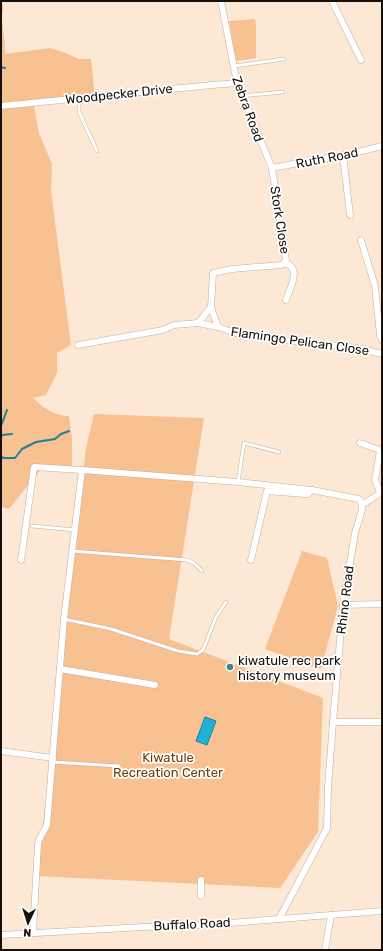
<svg xmlns="http://www.w3.org/2000/svg" width="383" height="951" font-family="Rubik,sans-serif">
<style>
.green{fill:#f8c192}
.water{fill:#20b1d6;stroke:#1e8199}
.lines{fill:none;stroke-linecap:round;stroke-linejoin:round}
.stream{stroke:#1e8199;stroke-width:2}
.lane-casing{stroke:#c3af9e;stroke-width:4}
.street-casing{stroke:#c3af9e;stroke-width:7}
.lane{stroke:#fff;stroke-width:3}
.street{stroke:#fff;stroke-width:6}
.poi-dot{fill:#438397;stroke:#fff;stroke-width:1.5}
.labels{text-anchor:middle;dominant-baseline:central;stroke-width:3.5;stroke-linejoin:round;paint-order:stroke}
.street-label{font-size:13px;fill:#18110b;stroke:#fff}
.poi-label{font-size:13px;fill:#18110b;stroke:#fff;text-anchor:start}
.park-label{font-size:13px;fill:#6f3f07;stroke:#fff}
</style>
<rect width="100%" height="100%" fill="#fde8d6"/>
<g class="green">
<path d="M1 1C5 7 2 12 2 19 3 31 5 42 5 54L50 48 63 52 79 59H91L95 99 34 106 39 133 52 164 51 191 71 345 57 353V373L46 395 33 398C45 409 53 415 69 416L72 439V469H41L9 509 1 507Z"/>
<polygon points="255,19 256,25 256,58 236,61 229,21"/>
<polygon points="94,414 204,418 169,639 323,698 318,832 280,888 37,876 86,448"/>
<polygon points="302,551 327,558 338,606 321,669 265,649"/>
</g>
<polygon class="water" points="205,717 216,721 207,745 196,741"/>
<g class="lines">
<g class="stream">
<polyline points="1,67 5,68"/>
<polyline points="1,398 1,400"/>
<polyline points="1,426 7,410"/>
<polyline points="1,438 2,435 12,434"/>
<polyline points="1,456 3,458 15,458 22,449 36,442 55,439 61,434 69,431"/>
</g>
<defs>
<g id="lane">
<polyline points="234,66 284,59"/>
<polyline points="241,96 283,92"/>
<polyline points="79,99 79,112 97,151"/>
<polyline points="238,482 244,443 279,452"/>
<polyline points="32,526 75,530"/>
<polyline points="72,551 187,560 194,563 202,571"/>
<polyline points="64,619 111,629 178,651 197,654 203,650 216,617 226,602"/>
<polyline points="52,762 119,766"/>
</g>
<g id="street">
<polyline points="332,1 361,60"/>
<path d="M1 106C80 99 158 89 237 83"/>
<polyline points="343,155 350,215"/>
<polyline points="272,168 354,153 382,146"/>
<polyline points="361,240 375,286 380,335 382,340"/>
<path d="M285 263C302 268 290 288 286 300"/>
<polyline points="198,323 211,307"/>
<polyline points="218,327 211,307 213,273 232,269 282,265 286,260 272,168 237,83 221,1"/>
<polyline points="78,345 163,330 174,325 198,323 218,327 241,335 357,348 382,354"/>
<polyline points="360,443 380,450 375,480 380,492"/>
<polyline points="362,505 382,492"/>
<polyline points="21,560 34,467 82,470"/>
<polyline points="251,560 267,491 305,494 308,494 312,490"/>
<polyline points="343,605 382,604"/>
<polyline points="60,669 155,685"/>
<polyline points="1,751 53,758"/>
<polyline points="201,880 201,896"/>
<polyline points="279,919 327,828 328,787 333,722"/>
<polyline points="33,933 38,844 39,840 47,825 64,619 82,470 238,482 312,490 359,499 361,502 362,510 355,533 343,605 333,722 382,722"/>
<polyline points="1,935 143,927 204,925 382,911"/>
<polyline points="325,950 331,915"/>
</g>
</defs>
<use href="#lane" class="lane-casing"/>
<use href="#street" class="street-casing"/>
<use href="#lane" class="lane"/>
<use href="#street" class="street"/>
</g>
<circle class="poi-dot" cx="230" cy="667" r="4"/>
<g class="labels">
<g class="street-label">
<text transform="translate(119 94) rotate(-6)">Woodpecker Drive</text>
<text transform="translate(248 109) rotate(70)">Zebra Road</text>
<text transform="translate(327 158) rotate(-11)">Ruth Road</text>
<text transform="translate(280 220) rotate(81)">Stork Close</text>
<text transform="translate(300 341) rotate(8)">Flamingo Pelican Close</text>
<text transform="translate(345 600) rotate(-83)">Rhino Road</text>
<text transform="translate(192 924) rotate(-3)">Buffalo Road</text>
</g>
<g class="poi-label">
<text x="238" y="660">kiwatule rec park<tspan x="238" dy="15">history museum</tspan></text>
</g>
<g class="park-label">
<text x="168" y="757">Kiwatule<tspan x="168" dy="15">Recreation Center</tspan></text>
</g>
</g>
<rect width="383" height="951" fill="none" stroke="#18110b" stroke-width="4"/>
<g transform="translate(28 923) rotate(184)" stroke="#ffffff" stroke-width="3" paint-order="stroke">
<path d="M0-3L7 15L0 10L-7 15Z" fill="#18110b"/>
<text y="-6" font-size="11" font-weight="bold" text-anchor="middle" fill="#18110b">N</text>
</g>
</svg>
